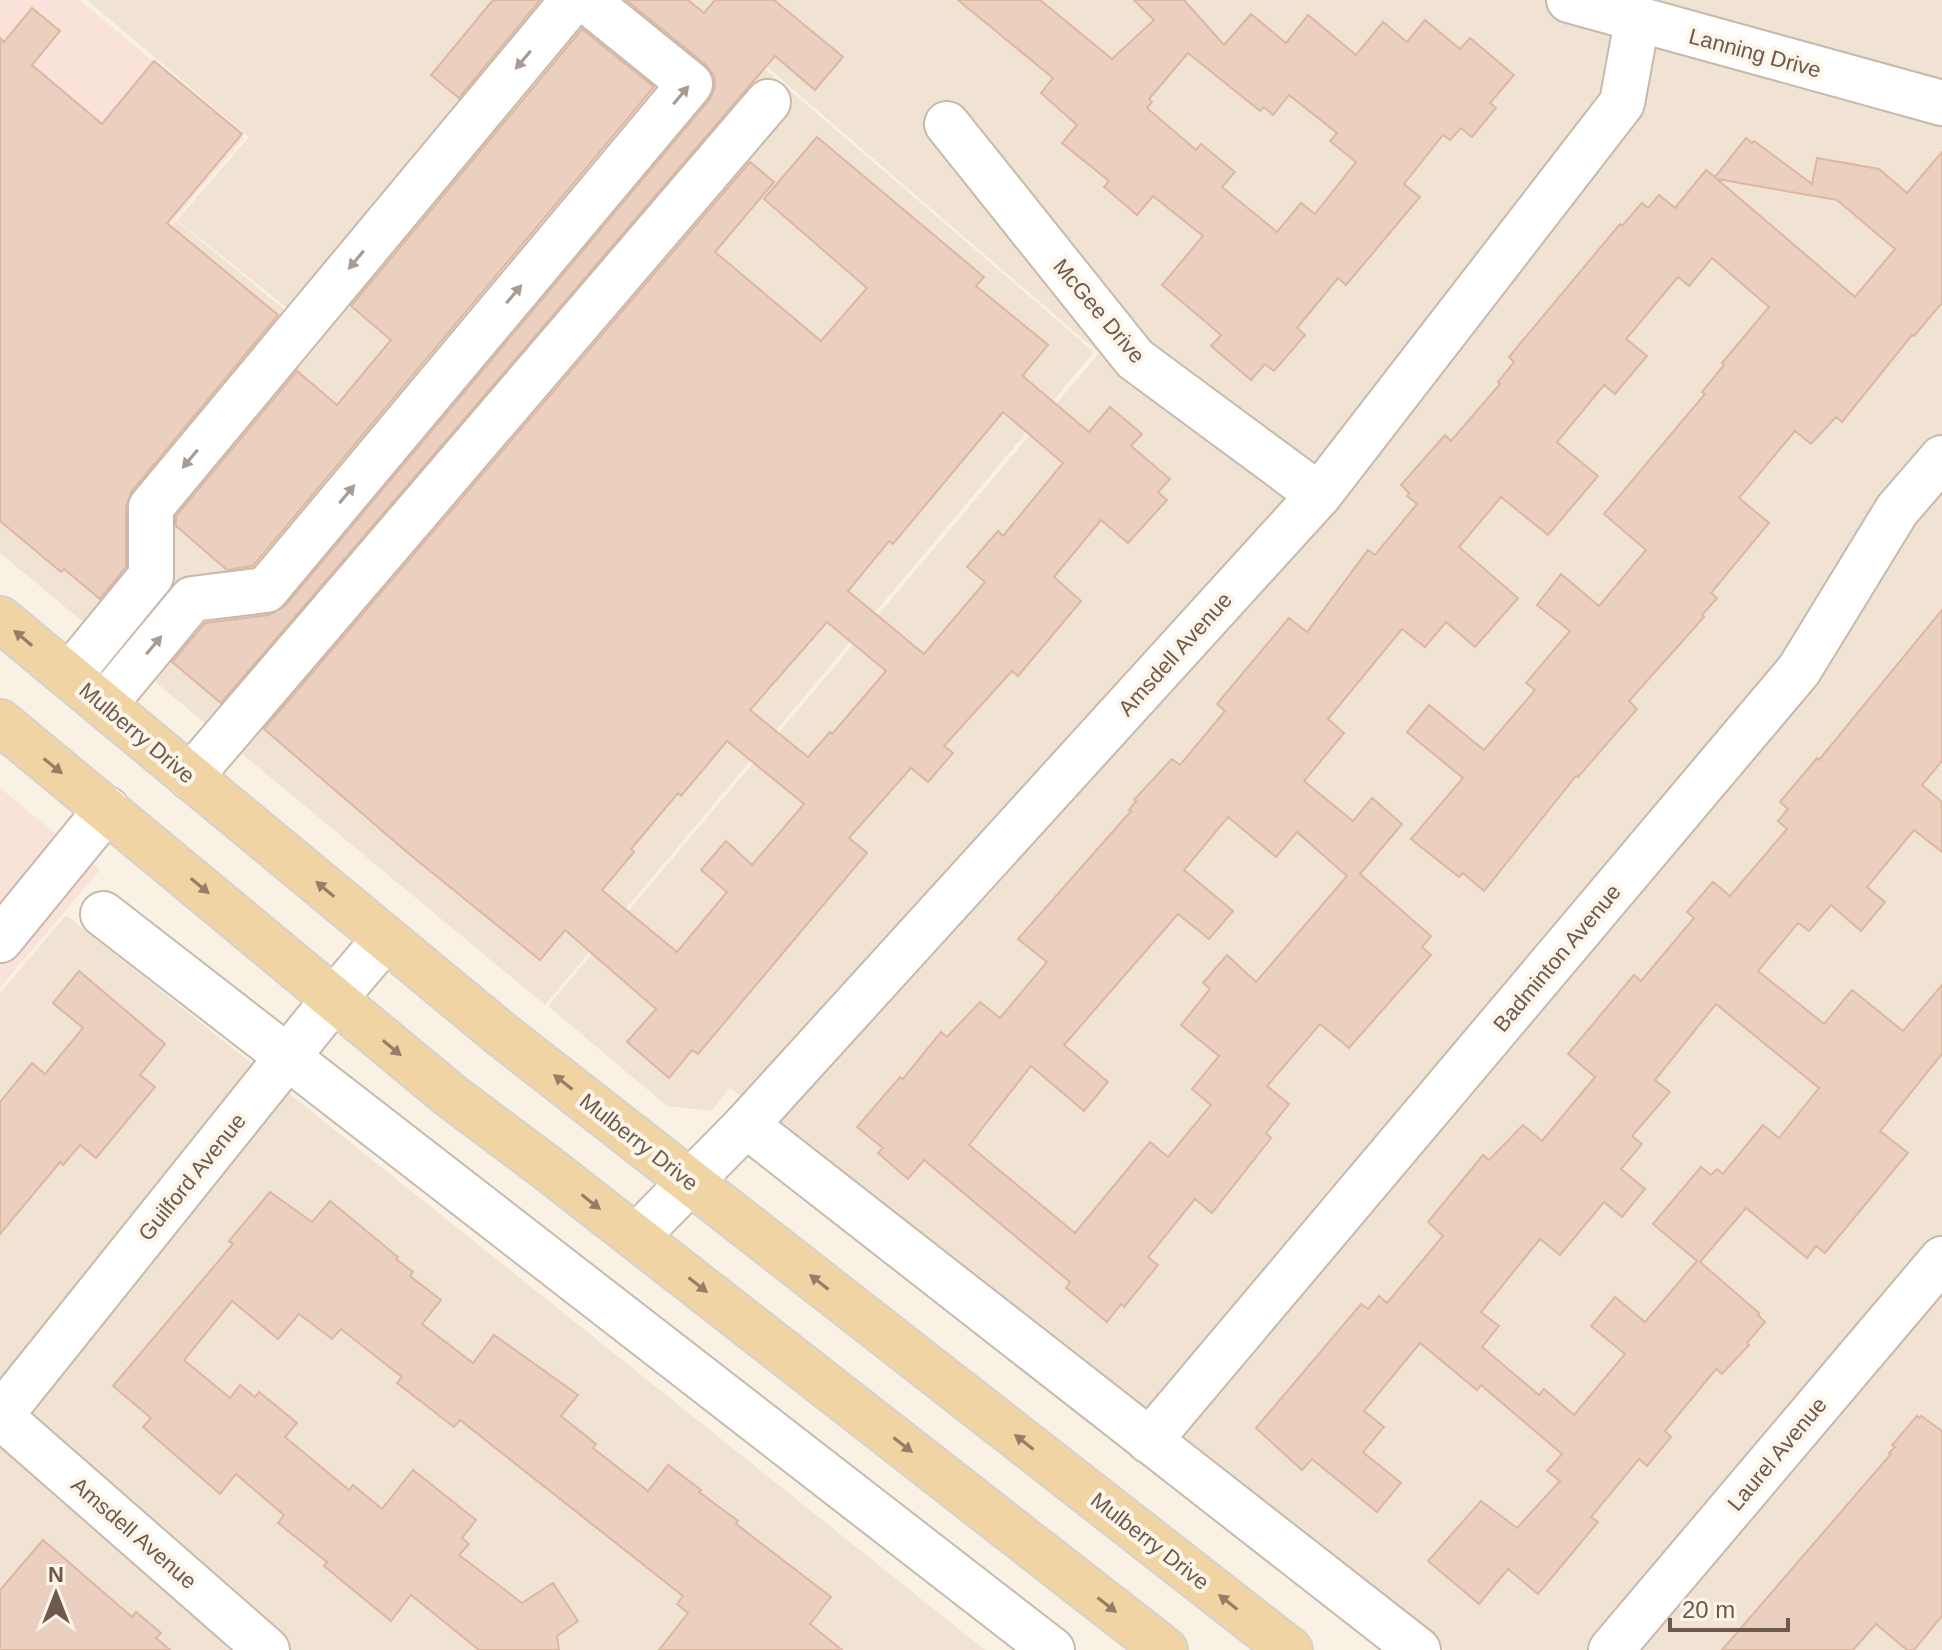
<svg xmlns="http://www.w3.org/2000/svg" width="1942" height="1650" font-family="Helvetica,sans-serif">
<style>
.residential{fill:#f0e3d3}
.commercial{fill:#f8e2d9}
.building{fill:#ebd0bf;stroke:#dcb7a1;stroke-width:2;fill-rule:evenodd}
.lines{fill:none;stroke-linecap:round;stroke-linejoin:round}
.minor-casing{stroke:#c8b9ac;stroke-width:48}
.major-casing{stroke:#d6d1cd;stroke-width:48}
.minor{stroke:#fff;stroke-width:44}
.major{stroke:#f1d4a3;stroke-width:44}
.oneway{fill:#a89b94}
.oneway2{fill:#957e67}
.labels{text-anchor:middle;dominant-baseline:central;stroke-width:8;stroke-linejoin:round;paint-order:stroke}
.street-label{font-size:22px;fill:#6e594d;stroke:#fdf5e9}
</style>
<rect width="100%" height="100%" fill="#f9f1e4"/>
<g class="residential">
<polygon points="87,0 685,0 1094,352 545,1005 0,553 0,426 176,220 291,315 291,311 177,220 249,137"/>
<polygon points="689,0 1942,0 1942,1650 1444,1650 730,1088 711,1111 667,1106 548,1006 1099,353"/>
<polygon points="66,915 985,1650 0,1650 0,993"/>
</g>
<g class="commercial">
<polygon points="0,0 80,0 244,138 0,422"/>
<polygon points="0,788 100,870 0,988"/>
</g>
<g class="building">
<polygon points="493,0 540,0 459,98 431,75"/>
<polygon points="626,0 688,0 704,13 715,0 774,0 843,57 815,90 775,56 221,703 172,662 205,623 269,615 285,606 710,99 715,87 714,76 706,65"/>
<path d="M958 0H1040L1112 59 1154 20 1134 0H1184L1224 45 1251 14 1286 43 1308 15 1356 55 1383 22 1407 42 1425 20 1460 49 1470 38 1514 75 1490 103 1496 108 1472 137 1461 128 1450 140 1443 135 1404 184 1420 197 1346 285 1338 278 1297 328 1305 335 1274 371 1265 364 1251 380 1211 346 1221 335 1162 285 1203 236 1153 196 1137 215 1104 187 1109 181 1062 143 1077 125 1041 93 1053 78ZM1188 53 1260 111 1264 107 1273 115 1289 95 1337 133 1330 141 1356 162 1315 214 1301 203 1277 232 1222 187 1235 172 1201 144 1196 150 1147 108 1152 102 1149 99Z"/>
<polygon points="32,8 60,31 32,65 102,124 154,61 242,134 167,223 278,315 132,491 126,507 126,567 100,599 64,569 61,572 0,521 0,38 4,42"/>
<polygon points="582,29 654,87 253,566 227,570 176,526 176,516 297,371 337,405 391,340 351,306"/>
<path d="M817 137 984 277 976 286 1048 345 1023 375 1025 378 1089 432 1110 407 1142 434 1131 446 1170 479 1158 492 1167 500 1128 543 1101 520 1054 577 1081 601 1018 676 1012 671 944 746 953 753 928 782 911 768 849 838 867 853 698 1054 692 1050 669 1078 627 1042 656 1009 565 930 540 960 408 853 264 729 750 162 774 182 715 252 821 341 867 288 764 199ZM1003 412 1063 463 1003 536 998 531 967 567 985 582 924 654 848 591 889 541 893 544ZM827 622 886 671 832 734 830 732 808 757 750 710ZM727 741 804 804 752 865 726 841 701 870 727 892 677 952 602 890 634 852 631 849 678 793 681 796Z"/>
<path d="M1746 138 1752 143 1754 141 1812 184 1817 158 1879 169 1907 193 1942 152V303L1914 336 1912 335 1842 422 1836 417 1811 444 1795 431 1739 498 1769 523 1711 593 1717 598 1702 615 1704 617 1629 701 1637 709 1578 777 1576 776 1484 891 1463 873 1459 877 1411 839 1463 778 1407 732 1429 705 1484 750 1535 690 1526 683 1570 631 1537 605 1561 574 1599 606 1646 550 1604 514 1705 394 1702 392 1724 365 1722 363 1769 307 1712 258 1689 286 1678 277 1626 339 1647 356 1615 394 1604 385 1557 442 1598 476 1548 535 1501 497 1459 547 1518 598 1475 647 1446 622 1425 647 1402 629 1328 719 1344 733 1304 781 1353 821 1372 798 1402 824 1360 874 1431 936 1422 947 1431 955 1349 1048 1320 1024 1267 1086 1289 1104 1266 1133 1271 1138 1212 1213 1195 1199 1148 1257 1158 1265 1124 1307 1121 1304 1107 1322 1066 1288 1070 1282 924 1160 908 1179 878 1153 883 1148 857 1127 900 1077 903 1079 941 1032 947 1037 980 1002 1000 1018 1047 962 1018 939 1131 811 1129 810 1136 801 1134 800 1172 759 1180 765 1225 711 1217 704 1289 618 1307 632 1368 550 1375 555 1417 504 1407 496 1409 493 1401 485 1445 435 1451 441 1500 384 1498 382 1514 362 1509 357 1620 224 1622 226 1642 203 1648 208 1659 195 1675 208 1706 170 1715 177ZM1717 179 1837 200 1895 249 1855 297ZM1228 817 1276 857 1297 832 1347 876 1256 982 1227 955 1203 983 1210 989 1181 1025 1219 1056 1192 1089 1211 1105 1168 1157 1150 1142 1075 1233 969 1145 1031 1066 1084 1111 1108 1082 1064 1045 1178 914 1209 939 1233 911 1184 870Z"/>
<path d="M1942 610V761L1922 785 1942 802V852L1914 830 1867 887 1885 902 1861 931 1831 905 1809 931 1798 923 1758 971 1824 1024 1852 990 1903 1031 1942 985V1054L1880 1131 1908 1153 1825 1253 1816 1246 1807 1258 1746 1208 1700 1262 1759 1313 1758 1315 1765 1322 1747 1343 1749 1345 1722 1374 1716 1369 1665 1431 1671 1437 1647 1466 1639 1459 1591 1517 1598 1522 1538 1594 1508 1569 1479 1604 1428 1561 1481 1501 1517 1528 1560 1481 1547 1471 1562 1454 1481 1385 1477 1390 1420 1343 1364 1411 1384 1427 1363 1452 1401 1483 1377 1512 1312 1459 1302 1470 1256 1428 1361 1304 1368 1309 1379 1296 1387 1303 1443 1236 1428 1222 1483 1155 1489 1160 1523 1125 1542 1141 1595 1077 1568 1054 1634 975 1641 981 1694 918 1687 912 1713 882 1730 896 1787 829 1778 821 1788 809 1780 802 1817 758 1819 760ZM1716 1004 1819 1088 1779 1138 1763 1125 1723 1174 1717 1169 1711 1175 1701 1167 1653 1224 1697 1261 1645 1322 1615 1297 1591 1326 1625 1354 1574 1415 1544 1389 1539 1395 1482 1347 1499 1326 1481 1312 1540 1239 1560 1255 1604 1202 1622 1217 1645 1189 1621 1169 1642 1144 1632 1136 1670 1092 1655 1080Z"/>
<polygon points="79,971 165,1044 140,1075 155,1087 96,1158 80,1145 63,1165 60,1162 0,1234 0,1102 32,1063 45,1074 83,1028 53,1003"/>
<polygon points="270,1192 312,1222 330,1201 398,1257 396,1259 413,1272 410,1276 441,1300 422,1324 473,1363 494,1335 578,1395 561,1416 596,1444 593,1448 648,1491 668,1465 701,1490 699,1492 738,1521 736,1524 831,1597 810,1624 842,1650 659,1650 688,1613 677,1604 683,1596 460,1420 454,1427 397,1383 402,1377 341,1329 332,1339 299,1314 278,1339 232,1301 184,1360 230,1398 240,1385 255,1397 259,1392 297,1423 285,1437 349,1490 353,1485 382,1509 413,1470 476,1520 462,1538 469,1544 459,1555 522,1603 553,1583 578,1621 557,1636 559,1650 479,1650 411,1595 391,1621 324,1566 327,1562 278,1523 284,1515 236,1474 220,1494 143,1427 151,1418 113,1386 233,1244 229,1241"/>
<polygon points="1917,1416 1919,1418 1921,1416 1942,1431 1942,1616 1914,1650 1907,1650 1876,1624 1853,1650 1722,1650 1891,1454 1889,1453 1895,1447 1892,1445"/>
<polygon points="43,1540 132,1617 136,1612 161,1633 156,1638 170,1650 0,1650 0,1590"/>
</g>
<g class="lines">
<defs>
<g id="minor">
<polyline points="1569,0 1942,103"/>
<polyline points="947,124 1135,359 1319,495"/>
<polyline points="69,676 151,576 151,507 573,0"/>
<polyline points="104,705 192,599 266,590 690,84 586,0"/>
<polyline points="190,777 768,102"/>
<polyline points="103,914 1052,1650"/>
<polyline points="0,940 107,809"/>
<polyline points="746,1125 1418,1650"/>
<polyline points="636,1237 746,1125 1319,495 1622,103 1637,21"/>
<polyline points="0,1416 334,999 385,939"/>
<polyline points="0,1416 267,1650"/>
<polyline points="1149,1441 1799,670 1897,510 1942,458"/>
<polyline points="1611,1650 1942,1259"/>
</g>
<g id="major">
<polyline points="0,619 501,1034 1290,1650"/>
<polyline points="0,722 451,1096 546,1167 1165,1650"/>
</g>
</defs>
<use href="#minor" class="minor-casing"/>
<use href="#major" class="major-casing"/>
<use href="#minor" class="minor"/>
<use href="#major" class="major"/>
</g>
<defs><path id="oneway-solid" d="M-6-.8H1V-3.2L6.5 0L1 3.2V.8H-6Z" transform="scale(2)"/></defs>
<g class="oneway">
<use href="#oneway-solid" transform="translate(523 60) rotate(130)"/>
<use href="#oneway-solid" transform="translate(681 95) rotate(-50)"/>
<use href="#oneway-solid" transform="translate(356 260) rotate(130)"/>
<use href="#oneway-solid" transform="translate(514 294) rotate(-50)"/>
<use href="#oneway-solid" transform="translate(190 459) rotate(130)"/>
<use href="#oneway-solid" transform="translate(347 494) rotate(-50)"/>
<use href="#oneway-solid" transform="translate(154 645) rotate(-50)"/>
</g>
<g class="oneway2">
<use href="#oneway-solid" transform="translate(23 638) rotate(-140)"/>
<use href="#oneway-solid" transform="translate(53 766) rotate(39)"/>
<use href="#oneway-solid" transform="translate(200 886) rotate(40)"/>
<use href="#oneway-solid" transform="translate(325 889) rotate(-140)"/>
<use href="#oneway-solid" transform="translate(392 1048) rotate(40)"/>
<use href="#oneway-solid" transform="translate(563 1082) rotate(-142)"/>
<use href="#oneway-solid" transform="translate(591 1202) rotate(38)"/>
<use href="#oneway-solid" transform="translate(819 1282) rotate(-142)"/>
<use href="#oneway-solid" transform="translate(698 1285) rotate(38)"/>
<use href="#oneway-solid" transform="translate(1024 1442) rotate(-142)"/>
<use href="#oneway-solid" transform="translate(903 1445) rotate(38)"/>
<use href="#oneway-solid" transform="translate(1228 1602) rotate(-142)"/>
<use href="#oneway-solid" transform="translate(1107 1605) rotate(38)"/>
</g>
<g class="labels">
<g class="street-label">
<text transform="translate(1755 53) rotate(15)">Lanning Drive</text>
<text transform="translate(1099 311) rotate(50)">McGee Drive</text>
<text transform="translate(1175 654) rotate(-48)">Amsdell Avenue</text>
<text transform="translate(137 733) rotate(40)">Mulberry Drive</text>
<text transform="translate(1557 958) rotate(-50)">Badminton Avenue</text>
<text transform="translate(639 1142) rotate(38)">Mulberry Drive</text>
<text transform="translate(192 1177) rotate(-51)">Guilford Avenue</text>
<text transform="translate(1777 1454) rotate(-50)">Laurel Avenue</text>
<text transform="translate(134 1533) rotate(41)">Amsdell Avenue</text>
<text transform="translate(1150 1541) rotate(38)">Mulberry Drive</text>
</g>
</g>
<g transform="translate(56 1594)" stroke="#fdf5e9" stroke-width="6" paint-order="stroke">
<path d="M0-6L14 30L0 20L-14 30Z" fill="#6e594d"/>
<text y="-12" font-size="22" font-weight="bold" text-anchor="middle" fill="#6e594d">N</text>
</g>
<path d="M1670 1618v12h118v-12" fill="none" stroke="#6e594d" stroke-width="4"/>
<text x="1682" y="1618" font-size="24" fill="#6e594d" stroke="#fdf5e9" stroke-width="6" paint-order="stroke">20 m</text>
</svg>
